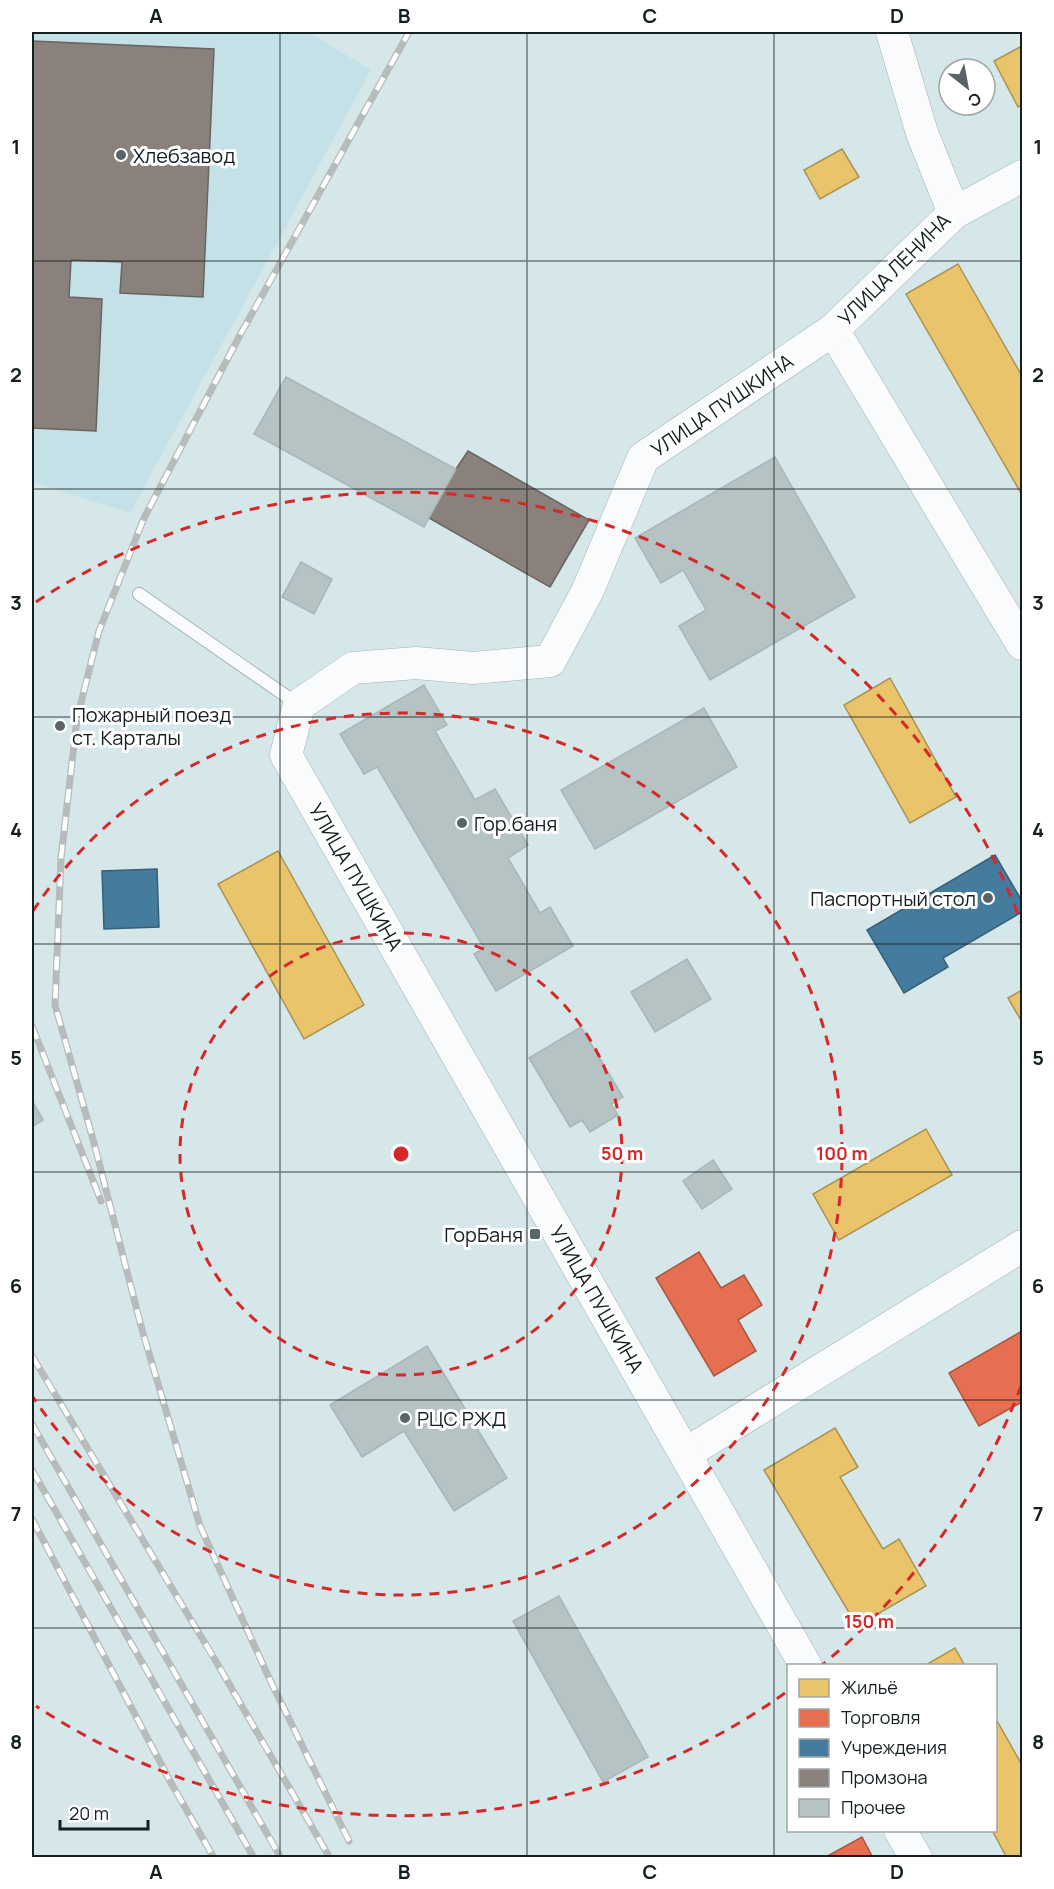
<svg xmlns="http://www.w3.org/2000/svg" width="1054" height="1889" font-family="Manrope,sans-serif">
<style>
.built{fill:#c3e1e7}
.homes{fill:#e9c46a;stroke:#a99254;stroke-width:1.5}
.shops{fill:#e76f51;stroke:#a85743;stroke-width:1.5}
.public{fill:#457b9d;stroke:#365f78;stroke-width:1.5}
.industry{fill:#8a817c;stroke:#676461;stroke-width:1.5}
.building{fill:#b5c3c5;stroke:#a8b6b8;stroke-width:1.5}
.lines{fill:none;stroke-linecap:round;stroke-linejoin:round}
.service-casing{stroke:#a4b2b4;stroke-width:14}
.tertiary-casing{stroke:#a4b2b4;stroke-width:33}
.service{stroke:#f9fbfc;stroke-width:12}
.tertiary{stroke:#f9fbfc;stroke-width:32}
.rail-casing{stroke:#b7bbbc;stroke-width:7}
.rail{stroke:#fff;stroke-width:4.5;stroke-dasharray:14;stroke-linecap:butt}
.grid{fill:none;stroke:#141f21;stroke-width:1.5;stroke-opacity:0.55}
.ring{fill:none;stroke:#d62828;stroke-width:3;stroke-dasharray:10 8}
.poi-dot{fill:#586567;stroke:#fff;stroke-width:2}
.labels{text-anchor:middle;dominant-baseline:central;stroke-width:6;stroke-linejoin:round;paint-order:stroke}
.poi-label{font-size:20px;fill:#141f21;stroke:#fff;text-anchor:start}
.street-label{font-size:20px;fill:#141f21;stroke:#fff}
.centre{fill:#d62828;stroke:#fff;stroke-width:3}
.ring-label{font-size:18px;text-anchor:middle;font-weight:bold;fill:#d62828;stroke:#fff;stroke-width:6;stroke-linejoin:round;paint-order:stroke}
.neatline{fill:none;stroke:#141f21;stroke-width:2}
.grid-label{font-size:20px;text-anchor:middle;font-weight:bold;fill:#141f21}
</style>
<rect width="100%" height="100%" fill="#d6e7ea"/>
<polygon class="built" points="32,32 308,32 371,70 130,513 32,482"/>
<g class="homes">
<polygon points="1022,46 1022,105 1018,107 994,61"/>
<polygon points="842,149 859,177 820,199 804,170"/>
<polygon points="958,264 1022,376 1022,495 906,294"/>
<polygon points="890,678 956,797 910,823 844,705"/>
<polygon points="278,851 364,1005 304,1039 218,884"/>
<polygon points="1022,990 1022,1022 1008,998"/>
<polygon points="926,1129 952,1175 839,1240 813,1194"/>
<polygon points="835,1428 858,1467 840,1477 883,1549 899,1539 926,1586 857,1626 764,1470"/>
<polygon points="955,1648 965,1666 924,1666"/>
<polygon points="996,1719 1022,1765 1022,1858 1007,1858 992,1830 996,1830"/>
</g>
<g class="shops">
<polygon points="699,1252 721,1288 744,1275 762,1305 738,1320 756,1351 714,1376 656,1278"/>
<polygon points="1022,1331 1022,1402 979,1426 949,1373"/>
<polygon points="862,1837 873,1858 824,1858"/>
</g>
<g class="public">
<polygon points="995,855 1022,901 1022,912 943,958 948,967 904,993 867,930"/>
<polygon points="157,869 159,927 104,929 102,871"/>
</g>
<g class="industry">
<polygon points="32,41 214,49 203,297 120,293 122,262 71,260 69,297 102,299 96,431 32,428"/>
<polygon points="468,451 589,520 550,587 429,518 456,469"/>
</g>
<g class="building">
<polygon points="286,377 456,469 424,527 254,434"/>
<polygon points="775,457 855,597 710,680 679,626 706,610 683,570 661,583 635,538"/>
<polygon points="301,562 332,579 314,614 282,597"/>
<polygon points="424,685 447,725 435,731 475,800 495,789 528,845 508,858 540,913 550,907 573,946 496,991 474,954 484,948 377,767 364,774 340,734"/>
<polygon points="704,708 737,767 595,849 561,790"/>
<polygon points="687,959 711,999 655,1032 631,992"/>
<polygon points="581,1027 623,1097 611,1104 618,1115 590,1132 582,1120 570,1127 529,1058"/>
<polygon points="32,1100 43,1120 32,1127"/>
<polygon points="713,1160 732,1189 702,1209 683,1181"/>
<polygon points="427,1346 507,1478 454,1511 404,1431 362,1457 330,1405"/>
<polygon points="559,1596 648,1757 603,1782 513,1621"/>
</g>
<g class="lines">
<defs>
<polyline id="service" points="139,594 299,705"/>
<g id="tertiary">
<polyline points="892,32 922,133 954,213"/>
<polyline points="833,330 1022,644"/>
<polyline points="685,1454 1022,1246"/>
<polyline points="806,1666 286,755 299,705 353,668 416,663 473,668 550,661 588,590 643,458 833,330 954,213 1022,176"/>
<polyline points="900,1830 916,1858"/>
</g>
</defs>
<use href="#service" class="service-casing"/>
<use href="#tertiary" class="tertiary-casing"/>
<use href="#service" class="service"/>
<use href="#tertiary" class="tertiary"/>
<defs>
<g id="rail">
<polyline points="32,1026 101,1201"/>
<polyline points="32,1356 214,1658 330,1858"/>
<polyline points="32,1424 281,1858"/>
<polyline points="32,1470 254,1858"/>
<polyline points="32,1519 170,1781 214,1858"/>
<polyline points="349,1841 270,1680 200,1526 141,1326 94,1143 55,1005 61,858 77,719 99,631 144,518 240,335 409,32"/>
</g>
</defs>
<use href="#rail" class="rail-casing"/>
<use href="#rail" class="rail"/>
</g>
<path class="grid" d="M280 32V1858M527 32V1858M774 32V1858M32 261H1022M32 489H1022M32 717H1022M32 944H1022M32 1172H1022M32 1400H1022M32 1628H1022"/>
<g class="ring">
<circle cx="401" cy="1154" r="221"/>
<path d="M33 911A441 441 0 1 1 33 1397"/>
<path d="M1021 1386A662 662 0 0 1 822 1665M785 1693A662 662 0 0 1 36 1706M36 602A662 662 0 0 1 1021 922"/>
</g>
<g class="poi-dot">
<circle cx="121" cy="155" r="6"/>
<circle cx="60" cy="726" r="6"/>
<circle cx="462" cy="823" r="6"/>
<circle cx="988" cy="898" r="6"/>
<rect x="529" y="1228" width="12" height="12" rx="3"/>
<circle cx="405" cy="1418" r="6"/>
</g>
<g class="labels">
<g class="poi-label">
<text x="133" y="155">Хлебзавод</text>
<text x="72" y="714">Пожарный поезд<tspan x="72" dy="23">ст. Карталы</tspan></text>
<text x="474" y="823">Гор.баня</text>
<text x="976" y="898" text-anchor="end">Паспортный стол</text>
<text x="523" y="1234" text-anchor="end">ГорБаня</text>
<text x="417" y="1418">РЦС РЖД</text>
</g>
<g class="street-label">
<text transform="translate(894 269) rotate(-45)">УЛИЦА ЛЕНИНА</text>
<text transform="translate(722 405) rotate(-34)">УЛИЦА ПУШКИНА</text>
<text transform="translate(356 877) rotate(60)">УЛИЦА ПУШКИНА</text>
<text transform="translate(597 1299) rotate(60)">УЛИЦА ПУШКИНА</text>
</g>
</g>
<circle cx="401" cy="1154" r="9" class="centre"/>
<g class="ring-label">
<text x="622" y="1160">50 m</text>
<text x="842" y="1160">100 m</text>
<text x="869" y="1628">150 m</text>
</g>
<rect width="1054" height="1889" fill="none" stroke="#ffffff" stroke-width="66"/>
<rect x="787" y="1664" width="210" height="168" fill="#ffffff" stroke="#a1a5a6" stroke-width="1.5"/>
<rect x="799" y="1679" width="30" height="18" fill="#e9c46a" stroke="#a1a5a6" stroke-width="1.5"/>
<text x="841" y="1694" font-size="18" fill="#141f21">Жильё</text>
<rect x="799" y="1709" width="30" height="18" fill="#e76f51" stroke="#a1a5a6" stroke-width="1.5"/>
<text x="841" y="1724" font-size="18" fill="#141f21">Торговля</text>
<rect x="799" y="1739" width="30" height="18" fill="#457b9d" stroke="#a1a5a6" stroke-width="1.5"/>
<text x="841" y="1754" font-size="18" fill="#141f21">Учреждения</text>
<rect x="799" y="1769" width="30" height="18" fill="#8a817c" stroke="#a1a5a6" stroke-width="1.5"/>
<text x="841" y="1784" font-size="18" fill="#141f21">Промзона</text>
<rect x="799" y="1799" width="30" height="18" fill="#b5c3c5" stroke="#a1a5a6" stroke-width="1.5"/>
<text x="841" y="1814" font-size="18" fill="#141f21">Прочее</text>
<g transform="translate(967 87) rotate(149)"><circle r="28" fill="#ffffff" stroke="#a1a5a6" stroke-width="1.5"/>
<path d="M0-4.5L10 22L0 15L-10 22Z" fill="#586567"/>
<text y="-9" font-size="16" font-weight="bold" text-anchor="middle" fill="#141f21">С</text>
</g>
<path d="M60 1820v9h88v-9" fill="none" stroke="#141f21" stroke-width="3"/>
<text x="69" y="1820" font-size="18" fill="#141f21" stroke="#ffffff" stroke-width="4.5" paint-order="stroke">20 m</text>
<rect x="33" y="33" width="988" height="1823" class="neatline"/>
<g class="grid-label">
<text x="156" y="23">A</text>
<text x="404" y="23">B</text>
<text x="650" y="23">C</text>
<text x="897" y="23">D</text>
<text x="16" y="154">1</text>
<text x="1038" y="154">1</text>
<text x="16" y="382">2</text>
<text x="1038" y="382">2</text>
<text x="16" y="610">3</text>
<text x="1038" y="610">3</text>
<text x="16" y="837">4</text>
<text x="1038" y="837">4</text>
<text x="16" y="1065">5</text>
<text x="1038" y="1065">5</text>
<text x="16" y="1293">6</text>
<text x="1038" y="1293">6</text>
<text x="16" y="1521">7</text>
<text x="1038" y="1521">7</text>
<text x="16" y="1749">8</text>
<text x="1038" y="1749">8</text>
<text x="156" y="1879">A</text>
<text x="404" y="1879">B</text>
<text x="650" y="1879">C</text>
<text x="897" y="1879">D</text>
</g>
</svg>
